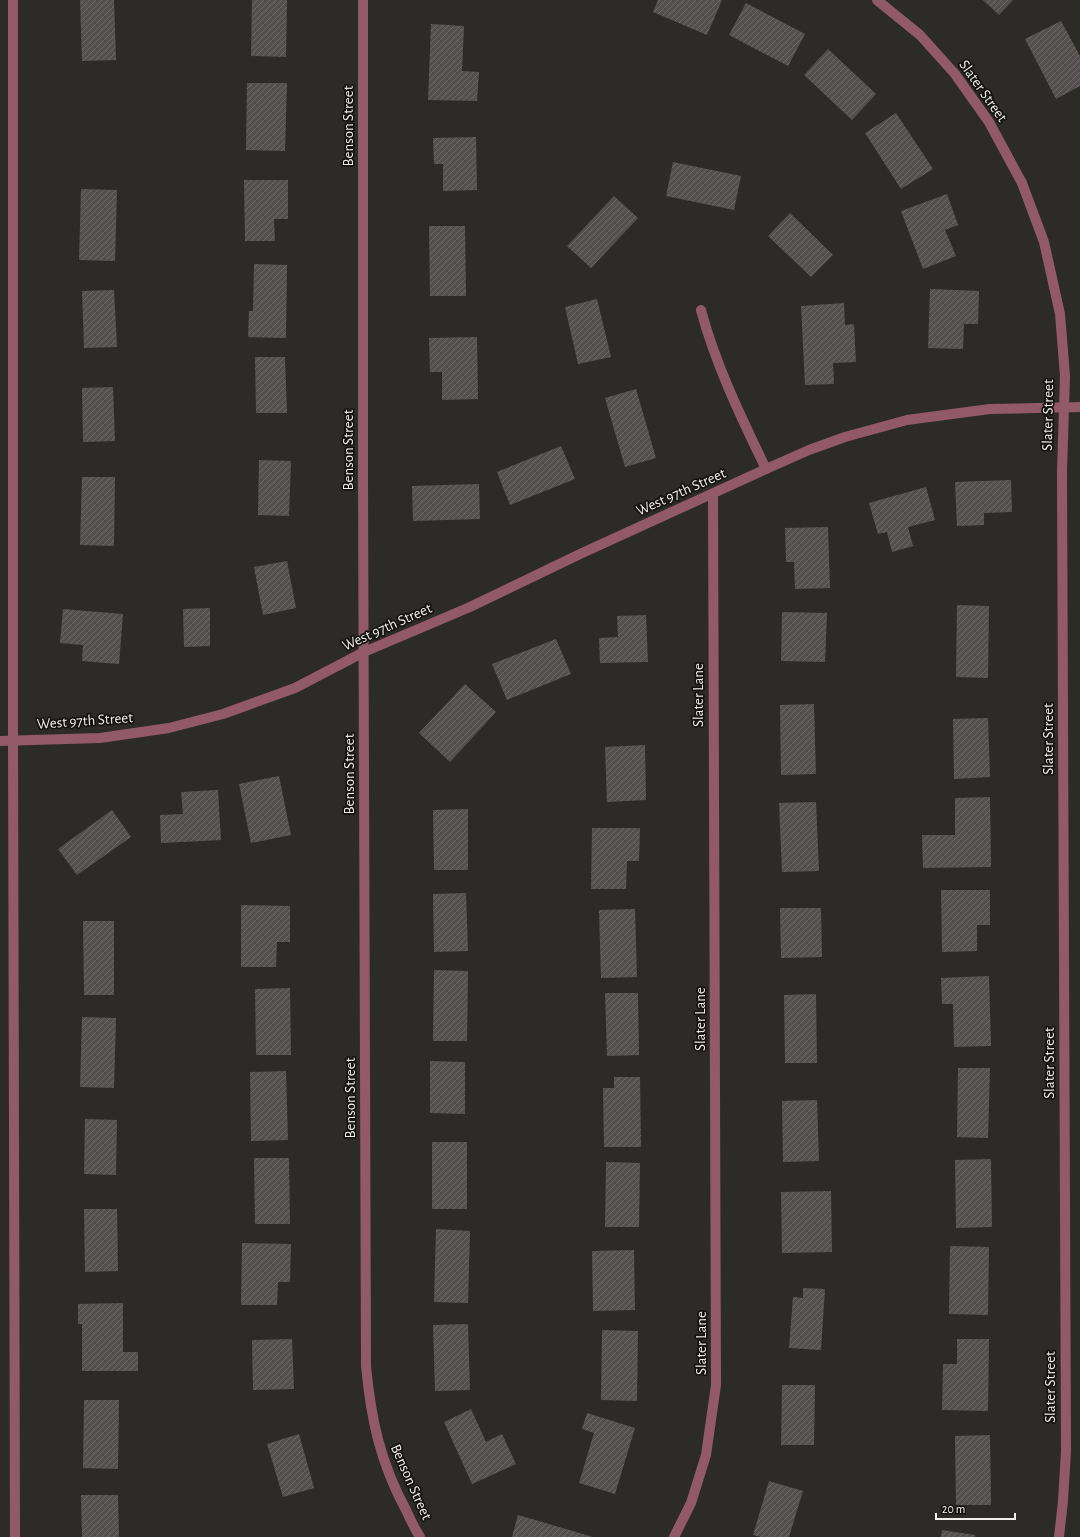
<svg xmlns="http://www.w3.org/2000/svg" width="1080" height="1537" font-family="'Alegreya Sans',sans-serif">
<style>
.building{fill:url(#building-hatch)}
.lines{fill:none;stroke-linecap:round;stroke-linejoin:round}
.minor{stroke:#925a69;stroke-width:10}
.labels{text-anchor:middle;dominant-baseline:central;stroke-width:3.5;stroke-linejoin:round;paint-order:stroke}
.street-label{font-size:15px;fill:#f1efed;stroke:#151312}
</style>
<defs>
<pattern id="building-hatch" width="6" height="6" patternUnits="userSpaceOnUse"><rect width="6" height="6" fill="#54504f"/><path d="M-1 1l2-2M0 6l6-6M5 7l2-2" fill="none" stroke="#6d6a69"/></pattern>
</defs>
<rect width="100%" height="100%" fill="#2d2b28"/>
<g class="building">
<polygon points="80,0 114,0 116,60 82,61"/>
<polygon points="252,0 287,0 286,57 251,56"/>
<polygon points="658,0 722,0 707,35 653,12"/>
<polygon points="983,0 1013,0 999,15"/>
<polygon points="746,3 805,34 788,66 729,35"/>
<polygon points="1061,21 1080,56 1080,86 1056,99 1025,39"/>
<polygon points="431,24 464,26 462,71 479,72 477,101 428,100"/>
<polygon points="828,49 876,94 852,120 804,75"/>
<polygon points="247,83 287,83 285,151 246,150"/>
<polygon points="896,113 933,169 901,189 865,133"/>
<polygon points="476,137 477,190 443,191 443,164 434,164 433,138"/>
<polygon points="673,162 741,176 734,210 666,196"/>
<polygon points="244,180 288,180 288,219 274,219 275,241 245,241"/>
<polygon points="81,189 117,190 115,261 79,260"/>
<polygon points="947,194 958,225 945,230 956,256 923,269 901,211"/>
<polygon points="614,196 638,218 591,268 567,246"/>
<polygon points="790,213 833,255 811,277 768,236"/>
<polygon points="429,226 465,226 466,296 430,296"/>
<polygon points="254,264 287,265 286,338 248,337 249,311 253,311"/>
<polygon points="930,289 979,291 978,324 964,324 963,349 928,348"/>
<polygon points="114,290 117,347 84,348 82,291"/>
<polygon points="597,299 611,357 578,364 565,307"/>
<polygon points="844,303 845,325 854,324 856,362 833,363 834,384 805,385 801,306"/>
<polygon points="477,337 478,399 442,400 442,372 430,372 429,338"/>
<polygon points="255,357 285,357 287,413 256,413"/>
<polygon points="113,387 115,441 83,442 82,388"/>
<polygon points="636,389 656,458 625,467 605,398"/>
<polygon points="561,446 575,479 510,505 497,472"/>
<polygon points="259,460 291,461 289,516 258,515"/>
<polygon points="82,477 115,477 114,546 80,545"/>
<polygon points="1011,480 1012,512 984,513 984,525 957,526 955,482"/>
<polygon points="479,484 480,519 413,521 412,486"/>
<polygon points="926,487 935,520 908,527 913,546 892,552 887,532 878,534 869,503"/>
<polygon points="828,527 830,588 795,589 794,562 786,562 785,528"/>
<polygon points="287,561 296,608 263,615 254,567"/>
<polygon points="957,605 989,606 988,678 956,677"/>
<polygon points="210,608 210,646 184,647 183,609"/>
<polygon points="63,609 123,614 119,664 82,661 83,645 60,643"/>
<polygon points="782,612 827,613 825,662 781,661"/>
<polygon points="646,615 648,662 600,663 599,638 618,637 617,616"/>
<polygon points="556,639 571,674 507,700 492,664"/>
<polygon points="465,684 496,712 450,762 419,733"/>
<polygon points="814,704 816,774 781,775 780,705"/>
<polygon points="988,718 990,777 954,779 953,719"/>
<polygon points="645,745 646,800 607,802 605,747"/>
<polygon points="279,776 291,835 251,843 239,784"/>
<polygon points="218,790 221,840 161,843 160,815 183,814 181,792"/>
<polygon points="990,797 991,867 923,868 922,835 955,835 955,798"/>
<polygon points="816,802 819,871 782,872 779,803"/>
<polygon points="468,809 468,870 434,870 433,810"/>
<polygon points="112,810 131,837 77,875 58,849"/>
<polygon points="592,828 640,828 639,861 627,861 626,889 591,889"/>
<polygon points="941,890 990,890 990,925 977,925 977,951 942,952"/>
<polygon points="466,893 468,951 434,952 433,894"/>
<polygon points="241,905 290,906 290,942 277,942 276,967 241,967"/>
<polygon points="780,908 821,908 822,957 781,958"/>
<polygon points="635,909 637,977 601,978 599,910"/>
<polygon points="83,921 114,921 114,995 84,995"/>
<polygon points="434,970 468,971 467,1041 433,1041"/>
<polygon points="989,976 991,1046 954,1047 953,1004 942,1004 941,978"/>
<polygon points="290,988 291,1055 256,1055 255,989"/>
<polygon points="605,993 638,993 639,1055 607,1056"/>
<polygon points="816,994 817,1063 785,1063 784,995"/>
<polygon points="82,1017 116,1018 114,1088 80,1087"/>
<polygon points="430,1061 465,1062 465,1114 430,1113"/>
<polygon points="958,1068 990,1068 988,1138 957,1137"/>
<polygon points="286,1071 288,1140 251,1141 250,1072"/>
<polygon points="614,1077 640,1077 641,1147 604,1147 603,1088 614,1088"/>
<polygon points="817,1100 819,1161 783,1162 782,1101"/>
<polygon points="85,1119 117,1120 116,1175 84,1174"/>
<rect x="432" y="1142" width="35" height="67"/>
<polygon points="254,1158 289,1158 290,1224 255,1224"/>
<polygon points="991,1159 992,1227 956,1228 955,1160"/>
<polygon points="606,1162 640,1163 639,1227 605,1227"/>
<polygon points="831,1191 832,1252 782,1253 781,1192"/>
<polygon points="84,1209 117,1209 118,1271 85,1272"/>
<polygon points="436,1229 470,1231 468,1303 434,1302"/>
<polygon points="242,1243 291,1244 290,1282 278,1282 277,1305 241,1305"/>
<polygon points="950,1246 989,1247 988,1315 949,1314"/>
<polygon points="634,1250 635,1310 593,1311 592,1251"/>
<polygon points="803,1288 825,1289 821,1350 789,1348 793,1297 803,1298"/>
<polygon points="123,1303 123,1352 138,1352 138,1371 82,1371 82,1324 78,1324 78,1304"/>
<polygon points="468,1324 470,1390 435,1391 433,1325"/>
<polygon points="602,1330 638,1331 637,1401 601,1400"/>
<polygon points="292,1339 294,1389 253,1390 252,1340"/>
<polygon points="957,1339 989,1339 988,1411 942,1410 943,1364 957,1364"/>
<polygon points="782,1385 815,1385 814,1445 781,1445"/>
<polygon points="84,1400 119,1400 118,1469 83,1468"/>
<polygon points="471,1409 486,1442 502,1434 516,1464 472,1484 444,1422"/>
<polygon points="587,1413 635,1428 615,1494 579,1483 594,1433 582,1429"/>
<polygon points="299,1434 314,1488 283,1497 267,1444"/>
<polygon points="990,1435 991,1505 956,1505 955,1436"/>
<polygon points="769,1481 803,1491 789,1537 761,1537 753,1535"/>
<polygon points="81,1495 118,1495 119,1537 82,1537"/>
<polygon points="518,1515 593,1537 512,1537"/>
<polygon points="942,1530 975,1535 975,1537 941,1537"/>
</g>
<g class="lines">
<g class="minor">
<polyline points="13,0 13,741 15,1537"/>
<path d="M363 0V478L366 1366C371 1419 380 1462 406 1510 410 1519 415 1529 420 1537"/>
<polyline points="877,0 920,35 955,74 989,122 1022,183 1044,242 1060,314 1065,376 1062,472 1066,1451 1063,1501 1059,1537"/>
<path d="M701 310C716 366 741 417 766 469"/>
<polyline points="0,741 100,738 169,728 223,714 295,688 364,652 470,607 580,554 766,469 809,450 845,437 907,420 990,409 1080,407"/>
<polyline points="674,1537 691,1503 706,1455 716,1385 713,494"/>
</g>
</g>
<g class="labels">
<g class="street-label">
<text transform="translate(983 91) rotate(55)">Slater Street</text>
<text transform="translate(348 126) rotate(-90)">Benson Street</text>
<text transform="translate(1048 415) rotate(-89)">Slater Street</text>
<text transform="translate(348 450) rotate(-90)">Benson Street</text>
<text transform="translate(681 492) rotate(-24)">West 97th Street</text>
<text transform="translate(387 627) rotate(-24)">West 97th Street</text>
<text transform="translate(698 695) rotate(-90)">Slater Lane</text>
<text transform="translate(85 721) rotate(-4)">West 97th Street</text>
<text transform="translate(1048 739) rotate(-90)">Slater Street</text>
<text transform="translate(349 774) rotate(-90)">Benson Street</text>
<text transform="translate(700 1019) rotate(-90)">Slater Lane</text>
<text transform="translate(1049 1063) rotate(-90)">Slater Street</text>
<text transform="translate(350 1098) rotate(-90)">Benson Street</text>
<text transform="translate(701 1343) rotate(-90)">Slater Lane</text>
<text transform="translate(1050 1387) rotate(-90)">Slater Street</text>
<text transform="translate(411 1482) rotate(66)">Benson Street</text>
</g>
</g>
<path d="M936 1513v6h79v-6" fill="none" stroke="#f1efed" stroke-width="2"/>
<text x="942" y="1513" font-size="12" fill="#f1efed" stroke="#151312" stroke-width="3" paint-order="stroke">20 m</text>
</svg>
